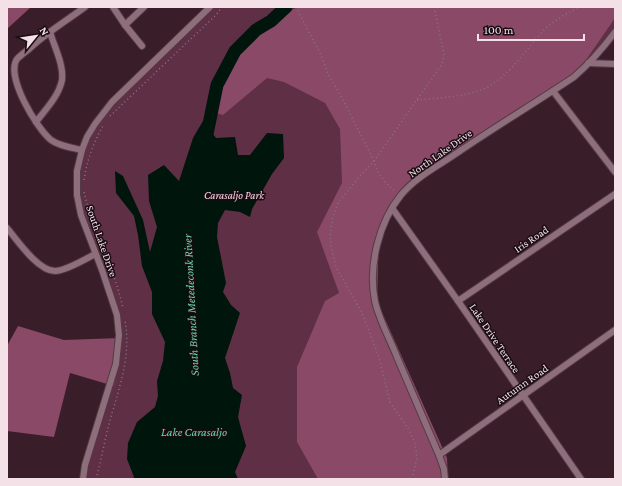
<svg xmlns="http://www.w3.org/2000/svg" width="622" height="486" font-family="'Crimson Pro',serif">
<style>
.green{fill:#5f2f45}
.forest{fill:#894967}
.water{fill:#00150b}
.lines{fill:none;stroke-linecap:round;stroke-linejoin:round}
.river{stroke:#00150b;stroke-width:13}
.minor-casing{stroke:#523b46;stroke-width:8}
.path{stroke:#8b747e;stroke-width:1.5;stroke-dasharray:1 3;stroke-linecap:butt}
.minor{stroke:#8f6e7b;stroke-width:6}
.labels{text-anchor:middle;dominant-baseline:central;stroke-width:3;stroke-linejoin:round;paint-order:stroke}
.street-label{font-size:11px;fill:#f4e1e8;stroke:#190c12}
.park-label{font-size:11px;font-style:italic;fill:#fdd5e5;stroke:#190c12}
.water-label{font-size:12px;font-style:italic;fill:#68d7a8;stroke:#190c12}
</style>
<rect width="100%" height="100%" fill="#391e2a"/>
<polygon class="green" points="210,7 615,7 615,32 583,69 413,183 392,208 375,258 376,301 445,479 82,479 116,364 117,315 77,195 82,150 112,102"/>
<g class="forest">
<polygon points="7,7 31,7 7,29"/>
<polygon points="298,7 615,7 615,18 575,76 400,193 379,236 377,301 447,458 448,479 318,479 297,442 297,367 325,301 339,293 317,232 342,183 340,129 325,103 284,82 267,78 223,115 211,112 213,97 242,35"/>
<polygon points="18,326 64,340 120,338 114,386 70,373 54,437 7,431 7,346"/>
</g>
<polygon class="water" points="203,121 216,138 235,137 238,155 250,155 267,133 283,134 284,158 272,174 252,209 250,217 240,212 225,210 218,223 217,237 226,283 223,292 231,305 240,313 225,358 230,373 233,388 242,395 238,417 246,446 235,472 238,479 133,479 134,477 127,459 128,443 137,422 155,407 158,396 157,381 163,361 165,342 152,314 152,292 142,266 138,235 134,216 116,193 115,171 123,176 143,220 150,252 157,227 149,201 148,175 164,165 179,181 193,138"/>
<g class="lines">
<polyline class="river" points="205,144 217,85 235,51 256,30 271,21 286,7"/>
<defs>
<g id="minor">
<polyline points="113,7 125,25 142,46"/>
<polyline points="125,25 144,7"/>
<polyline points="588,63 615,64"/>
<polyline points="553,91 615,172"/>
<path d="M36 122C45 110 59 96 62 80 64 65 54 46 50 32"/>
<path d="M82 150C72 148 59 146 51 140 37 129 5 76 17 59 20 56 25 52 29 49 46 33 66 21 85 7"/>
<polyline points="392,208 458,301 581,479"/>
<path d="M7 228C17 240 38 271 55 271 65 271 86 259 95 254"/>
<polyline points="458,301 615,194"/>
<polyline points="439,455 615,330"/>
<polyline points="83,479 85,465 116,364 119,335 117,315 102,270 81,215 77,195 77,171 82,150 87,137 95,124 112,102 210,7"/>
<path d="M445 479 444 469 439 455C425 422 411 390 397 357 390 339 379 320 375 301 368 266 379 222 401 195 416 177 438 166 457 153 495 127 535 103 574 77 589 64 603 48 615 32"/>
</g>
</defs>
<use href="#minor" class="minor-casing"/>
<g class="path">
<polyline points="296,7 322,57 328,74 341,96 374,161 378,172 385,182 396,192"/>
<path d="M417 100C438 98 461 97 481 90 507 80 525 50 543 31 553 21 566 14 579 7"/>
<polyline points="110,116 216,15 222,7"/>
<path d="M84 180C87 159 94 142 104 124"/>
<polyline points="84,192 93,227"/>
<path d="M96 234C107 259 118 283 123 309"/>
<path d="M96 479C102 458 105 437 111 417 120 385 131 355 125 321"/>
<polyline points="412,479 417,458 415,443 409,430 390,402 380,361 373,341 361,311 336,267 332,251 330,235 333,216 338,203 359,177 374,161 442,64 444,54 434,7"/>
</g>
<use href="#minor" class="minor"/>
</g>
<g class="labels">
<g class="street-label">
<text transform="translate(440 153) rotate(-35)">North Lake Drive</text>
<text transform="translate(531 239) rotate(-34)">Iris Road</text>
<text transform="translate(102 241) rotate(71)">South Lake Drive</text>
<text transform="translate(495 338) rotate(56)">Lake Drive Terrace</text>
<text transform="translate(522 384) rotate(-35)">Autumn Road</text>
</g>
<g class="park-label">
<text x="234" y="195">Carasaljo Park</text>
</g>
<g class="water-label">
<text transform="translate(191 305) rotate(-93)">South Branch Metedeconk River</text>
<text x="194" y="432">Lake Carasaljo</text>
</g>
</g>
<rect width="622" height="486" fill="none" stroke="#f4e1e8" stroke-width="16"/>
<g transform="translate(36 36) rotate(60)" stroke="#190c12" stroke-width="3" paint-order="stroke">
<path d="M0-3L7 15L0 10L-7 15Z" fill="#f4e1e8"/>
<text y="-6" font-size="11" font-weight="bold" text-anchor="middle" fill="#f4e1e8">N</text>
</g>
<path d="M478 34v6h106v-6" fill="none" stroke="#f4e1e8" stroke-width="2"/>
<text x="484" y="34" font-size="12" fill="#f4e1e8" stroke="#190c12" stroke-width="3" paint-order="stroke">100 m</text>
</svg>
